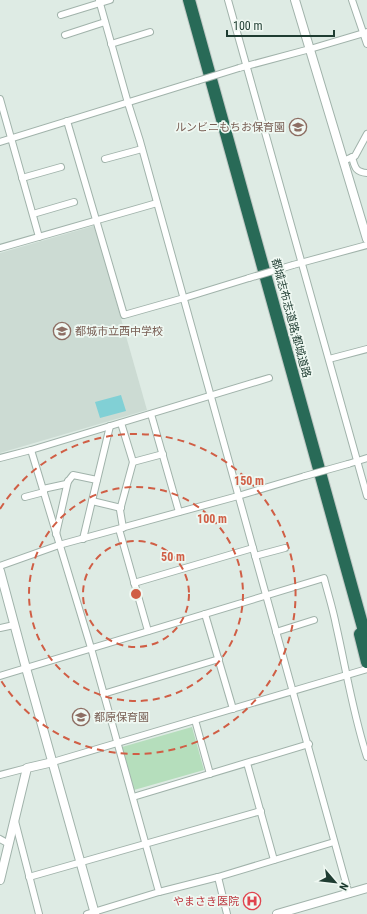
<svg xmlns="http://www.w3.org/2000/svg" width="367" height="914" font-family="'Roboto Condensed','Noto Sans JP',sans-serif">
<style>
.built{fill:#ccdbd3}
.green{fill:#b5debc}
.water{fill:#81d0d5}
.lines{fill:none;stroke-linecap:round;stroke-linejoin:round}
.minor-casing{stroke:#a1b3ab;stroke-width:8}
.tertiary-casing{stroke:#a1b3ab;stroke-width:10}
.motorway-casing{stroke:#c0c8c5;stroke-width:14}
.minor{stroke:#fff;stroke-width:6}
.tertiary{stroke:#fff;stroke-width:8}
.motorway{stroke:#286a57;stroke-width:12}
.minor-bridge-casing{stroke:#a1b3ab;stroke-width:8;stroke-linecap:butt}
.minor-bridge{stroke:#fff;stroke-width:6}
.ring{fill:none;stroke:#d05e45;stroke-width:2;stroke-dasharray:7 5}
.labels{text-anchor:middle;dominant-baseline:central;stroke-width:3.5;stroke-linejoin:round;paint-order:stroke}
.education-label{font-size:11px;fill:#785e54;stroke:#eff8f2;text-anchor:start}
.street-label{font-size:11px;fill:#1e3c31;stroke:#eff8f2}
.health-label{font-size:11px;fill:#be3a42;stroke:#eff8f2;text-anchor:end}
.centre{fill:#d05e45;stroke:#eff8f2;stroke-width:2}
.ring-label{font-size:12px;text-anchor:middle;font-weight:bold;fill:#d05e45;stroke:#eff8f2;stroke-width:3.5;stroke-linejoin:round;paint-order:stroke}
</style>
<rect width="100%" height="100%" fill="#deebe4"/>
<polygon class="built" points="93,226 95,227 147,410 0,453 0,253"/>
<polygon class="green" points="192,727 204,770 134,790 122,747"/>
<polygon class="water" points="121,395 126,411 100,418 95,402"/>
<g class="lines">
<defs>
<g id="minor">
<polyline points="99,0 128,103 140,141 349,894"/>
<polyline points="228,0 367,496"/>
<polyline points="352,0 367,44"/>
<polyline points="61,15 110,0"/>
<polyline points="65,35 105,22"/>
<polyline points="111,44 150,32"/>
<polyline points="239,68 310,49 367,32"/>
<polyline points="0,99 39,237"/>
<polyline points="67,121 124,315 184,298 249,278"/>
<polyline points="0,142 197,81"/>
<path d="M352 157C355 167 355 172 367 173"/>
<polyline points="105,159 142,149"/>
<polyline points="343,161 355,156 367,134"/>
<polyline points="22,178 61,167"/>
<polyline points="33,214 74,202"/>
<polyline points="0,248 157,203"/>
<polyline points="293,265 367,245"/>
<polyline points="329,359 367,349"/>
<polyline points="151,414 179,512"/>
<polyline points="121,423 133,462 163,454"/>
<polyline points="31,450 91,648 159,892 87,914"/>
<polyline points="0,458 31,450 269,378"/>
<polyline points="348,464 367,458"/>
<polyline points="97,480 110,426"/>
<polyline points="43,489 66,484 73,475 97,480 83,539"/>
<polyline points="25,497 44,492"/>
<polyline points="92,501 121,508"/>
<polyline points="123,528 120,510 133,462"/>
<polyline points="119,529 148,631"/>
<polyline points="56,534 68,481"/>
<polyline points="255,556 285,548"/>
<polyline points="0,566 59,545 238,496 305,476"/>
<polyline points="134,583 253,548"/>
<polyline points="205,614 233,709"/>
<polyline points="0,628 14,625"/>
<polyline points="276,632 314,620"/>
<path d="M0 676 324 578C328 594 333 609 336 625 346 669 353 714 367 757"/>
<polyline points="103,694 219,659"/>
<polyline points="195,720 210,774"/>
<polyline points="53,762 367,669"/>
<polyline points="247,763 274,860"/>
<polyline points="0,775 27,768"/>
<polyline points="133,797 309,744"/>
<polyline points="15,821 39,914"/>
<polyline points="0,839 9,844"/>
<polyline points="29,877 261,811"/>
<polyline points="218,877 227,914"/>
<polyline points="159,892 218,877 334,842"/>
</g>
<g id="tertiary">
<polyline points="295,0 367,239"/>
<polyline points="0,571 26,668 95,914"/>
<polyline points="0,880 27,768 53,762"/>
<polyline points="277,914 367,888"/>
</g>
<g id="motorway">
<polyline points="189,0 367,642"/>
<polyline points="360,634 367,662"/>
</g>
</defs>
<use href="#minor" class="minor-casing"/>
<use href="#tertiary" class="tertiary-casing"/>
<use href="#motorway" class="motorway-casing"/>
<use href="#minor" class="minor"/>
<use href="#tertiary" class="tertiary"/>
<use href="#motorway" class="motorway"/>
<defs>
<g id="minor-bridge">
<polyline points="197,81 239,68"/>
<polyline points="249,278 293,265"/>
<polyline points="305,476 348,464"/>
</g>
</defs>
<use href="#minor-bridge" class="minor-bridge-casing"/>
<use href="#minor-bridge" class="minor-bridge"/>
</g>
<g class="ring">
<circle cx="136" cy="594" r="53"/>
<circle cx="136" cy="594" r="107"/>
<path d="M0 509A160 160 0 1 1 0 679"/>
</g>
<defs>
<symbol id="school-ring" viewBox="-11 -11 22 22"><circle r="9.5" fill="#eff8f2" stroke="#8d6e63" stroke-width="1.5"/><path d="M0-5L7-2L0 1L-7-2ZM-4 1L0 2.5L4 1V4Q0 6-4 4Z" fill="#8d6e63"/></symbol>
<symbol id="hospital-ring" viewBox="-11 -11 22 22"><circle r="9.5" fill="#eff8f2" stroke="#e0444e" stroke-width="1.5"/><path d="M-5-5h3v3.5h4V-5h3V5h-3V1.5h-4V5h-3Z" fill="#e0444e"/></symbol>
</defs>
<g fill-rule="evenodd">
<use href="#school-ring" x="288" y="117" width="20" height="20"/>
<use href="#school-ring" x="52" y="321" width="20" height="20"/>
<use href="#school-ring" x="71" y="707" width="20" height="20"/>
<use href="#hospital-ring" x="242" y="891" width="20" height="20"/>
</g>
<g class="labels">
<g class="education-label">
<text x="285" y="127" text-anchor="end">ルンビニもちお保育園</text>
<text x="75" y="331">都城市立西中学校</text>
<text x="94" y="717">都原保育園</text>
</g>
<g class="street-label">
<text transform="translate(291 318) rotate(75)">都城志布志道路;都城道路</text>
</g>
<g class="health-label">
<text x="239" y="901">やまさき医院</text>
</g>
</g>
<circle cx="136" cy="594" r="6" class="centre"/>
<g class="ring-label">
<text x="249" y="485">150 m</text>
<text x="212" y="523">100 m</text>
<text x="173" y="561">50 m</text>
</g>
<g transform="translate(335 882) rotate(118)" stroke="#eff8f2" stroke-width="3" paint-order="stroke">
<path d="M0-3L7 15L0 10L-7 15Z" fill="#1e3c31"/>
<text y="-6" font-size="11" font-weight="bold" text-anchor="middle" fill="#1e3c31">N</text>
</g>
<path d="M227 30v6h107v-6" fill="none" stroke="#1e3c31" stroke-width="2"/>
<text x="233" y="30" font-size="12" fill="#1e3c31" stroke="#eff8f2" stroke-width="3" paint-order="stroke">100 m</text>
</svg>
